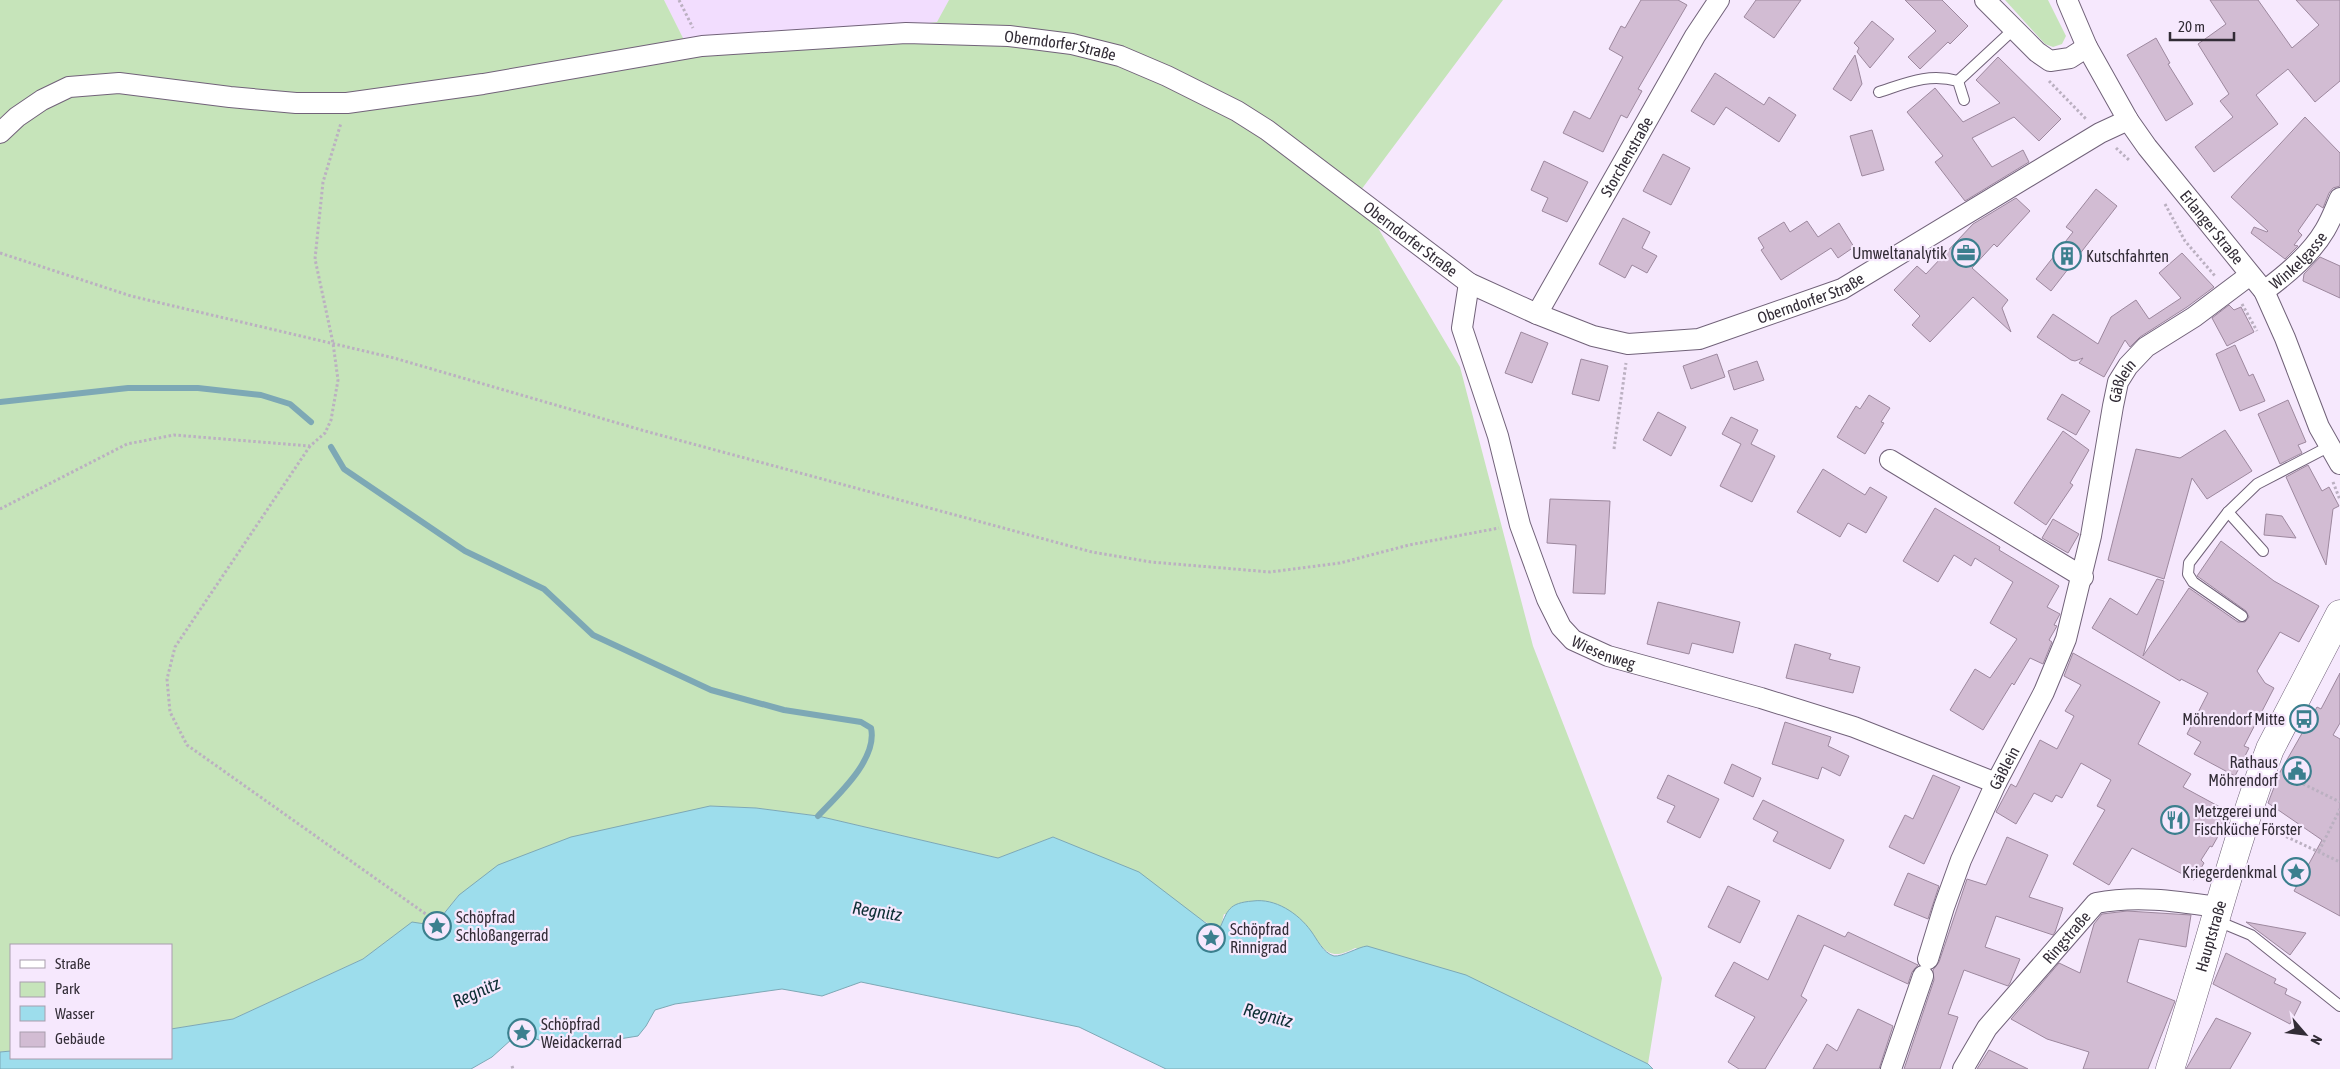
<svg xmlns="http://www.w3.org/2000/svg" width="2340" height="1069" font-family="'Asap Condensed',sans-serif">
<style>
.built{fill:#f2ddfe}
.green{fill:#c6e4ba}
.water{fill:#9dddec;stroke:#7da8b5}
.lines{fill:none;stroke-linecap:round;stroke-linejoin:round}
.stream{stroke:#7da8b5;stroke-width:6}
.building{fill:#d2bcd3;stroke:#9d889e}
.lane-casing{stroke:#716279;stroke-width:12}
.street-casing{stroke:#716279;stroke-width:22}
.secondary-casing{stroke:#716279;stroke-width:29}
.path{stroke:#bbb0c1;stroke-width:3;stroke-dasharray:2.5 2.5;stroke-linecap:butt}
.lane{stroke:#fff;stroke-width:10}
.street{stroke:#fff;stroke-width:20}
.secondary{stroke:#fff;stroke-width:28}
.labels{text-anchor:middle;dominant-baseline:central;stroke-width:4.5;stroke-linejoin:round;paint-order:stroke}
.street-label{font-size:16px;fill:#322c36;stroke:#f6e8fd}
.poi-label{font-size:16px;fill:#322c36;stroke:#f6e8fd;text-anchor:start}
.water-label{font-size:18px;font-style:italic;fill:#0e2f35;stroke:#f6e8fd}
</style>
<rect width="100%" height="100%" fill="#f6e8fd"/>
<polygon class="built" points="664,0 949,0 938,22 691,54"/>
<g class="green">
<path d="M0 0H664L691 54 937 22 949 0H1503L1358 194 1460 367 1533 646 1662 978 1648 1064 1522 1002 1355 948C1329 962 1324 950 1309 929L1224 914 1220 930 1054 837 998 858 818 816 756 808 710 806 459 895C445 912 437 926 412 923L363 959 233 1019 171 1029V945H11V1051L0 1052Z"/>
<polygon points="2005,0 2048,0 2066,36 2062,44 2053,47 2045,44"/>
</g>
<path class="water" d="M710 806 756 808 818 816 998 858 1053 837 1139 872 1207 924 1219 930C1228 910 1228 903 1253 901 1275 898 1298 913 1311 931 1317 939 1323 953 1334 956 1342 957 1358 947 1367 946L1466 975 1648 1064 1653 1069H1166L1079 1027 861 982 822 996 782 989 675 1004 655 1010 646 1026 638 1036 563 1048 533 1038 512 1039 492 1057 471 1069H0V1052L11 1051V1058H171V1029L233 1019 363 959 412 922 425 924 442 916 459 895 498 865 571 837Z"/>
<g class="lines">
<g class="stream">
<polyline points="0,402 128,388 198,388 261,395 290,404 311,422"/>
<path d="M331 447 344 469 465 551 544 589 593 635 711 690 784 710 861 722 871 728C878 759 838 795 818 816"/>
</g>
</g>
<g class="building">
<polygon points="1641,0 1678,0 1687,5 1638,89 1642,91 1627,118 1621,115 1603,152 1563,133 1574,111 1590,119 1623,57 1609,49 1621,26 1625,28"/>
<polygon points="1756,0 1801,0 1774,38 1744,17"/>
<polygon points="1905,0 1942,0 1968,26 1950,44 1948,42 1920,69 1908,57 1936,31"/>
<polygon points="2210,0 2258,0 2292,48 2319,25 2296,0 2340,0 2340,81 2315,102 2288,69 2256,95 2278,124 2214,172 2195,147 2233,117 2220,101 2229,94 2198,44 2226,24"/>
<polygon points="1872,21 1894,39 1870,68 1857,52 1859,48 1854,43"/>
<polygon points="2156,38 2170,63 2168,64 2193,104 2166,121 2127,55"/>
<polygon points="1855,55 1862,84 1851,101 1833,89"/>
<polygon points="1998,57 2061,119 2039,141 2014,117 1972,138 1992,167 2023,150 2029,162 1965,201 1935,162 1943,156 1907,112 1935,88 1963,122 2000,103 1976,80"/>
<polygon points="1715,73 1764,105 1769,97 1796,115 1779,142 1726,107 1714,125 1691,111"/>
<polygon points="2305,117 2340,153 2340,186 2333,188 2329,193 2323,208 2317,204 2298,231 2302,235 2294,245 2298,246 2285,259 2251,233 2254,227 2267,232 2268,231 2231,197"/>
<polygon points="1872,130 1884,170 1862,176 1850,136"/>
<polygon points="1663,154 1690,168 1671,205 1643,191"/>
<polygon points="1544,161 1588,182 1567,222 1542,211 1548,198 1531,190"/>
<polygon points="2096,189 2117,206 2051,291 2036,279 2073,232 2066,227"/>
<polygon points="2016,198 2030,211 1997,247 1994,244 1972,268 2008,300 2002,308 2011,332 1973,297 1930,342 1912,325 1920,316 1894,290 1917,266 1926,274 1973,224"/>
<polygon points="1623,218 1650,232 1642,248 1657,256 1647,273 1632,265 1625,278 1599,264"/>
<polygon points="1807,221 1818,237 1839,223 1854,247 1838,258 1831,248 1781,280 1761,250 1764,248 1758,238 1784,222 1790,232"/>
<polygon points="2182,253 2214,287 2187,307 2140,337 2130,347 2125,340 2104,377 2079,363 2083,358 2075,361 2071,360 2037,337 2053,314 2098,344 2111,317 2136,300 2149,319 2181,298 2159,273"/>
<polygon points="2320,257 2340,266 2340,298 2303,281 2304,274"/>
<polygon points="2229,305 2234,310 2241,307 2254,332 2227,346 2212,318"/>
<polygon points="1521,332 1548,343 1532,383 1505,373"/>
<polygon points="2235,345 2249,376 2253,374 2265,401 2240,411 2216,354"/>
<polygon points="1717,354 1725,377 1691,389 1683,366"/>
<polygon points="1581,359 1608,366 1599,401 1572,394"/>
<polygon points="1757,361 1764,380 1734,390 1728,371"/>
<polygon points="2062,394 2090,411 2076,435 2047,419"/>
<polygon points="1869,395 1890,408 1881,422 1884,423 1865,454 1837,437 1856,406 1860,409"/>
<polygon points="2288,400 2306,442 2298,445 2302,453 2280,464 2258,414"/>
<polygon points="1658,412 1686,427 1671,456 1643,440"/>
<polygon points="1731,417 1758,430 1751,444 1775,456 1752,502 1720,486 1741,444 1722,434"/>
<polygon points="2225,430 2252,471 2207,499 2192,478 2164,579 2108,560 2136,449 2180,458"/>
<polygon points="2063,431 2089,450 2070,483 2073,485 2046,525 2014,503"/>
<polygon points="2308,465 2322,491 2329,487 2339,506 2333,509 2326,565 2286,477"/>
<polygon points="1823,469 1865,495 1870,487 1887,497 1866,533 1848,523 1840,537 1797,512"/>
<polygon points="1550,499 1610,501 1605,594 1573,593 1576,545 1547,543"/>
<polygon points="1935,508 2000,547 1999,550 2059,586 2047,607 2060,614 2054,625 2057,626 2049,640 2052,642 2043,664 2030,658 2014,685 2012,683 1983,730 1950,710 1975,669 1990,678 2017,639 1990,623 2013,582 1975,558 1971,566 1954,555 1938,582 1903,561"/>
<polygon points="2266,514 2282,516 2296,538 2264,535"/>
<polygon points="2053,519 2079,534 2068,553 2042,538"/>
<polygon points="2221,541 2274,581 2319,606 2299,642 2280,632 2257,671 2265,683 2274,688 2244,746 2249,748 2235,776 2194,754 2201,742 2187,734 2208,693 2181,679 2180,681 2092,628 2110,598 2137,615 2157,579 2164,581 2143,656 2189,588 2238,622 2245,622 2249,617 2246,611 2197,576"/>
<polygon points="1658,602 1740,622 1733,653 1692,643 1689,654 1647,644"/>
<polygon points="1795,644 1831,654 1829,659 1860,667 1853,693 1786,678"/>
<polygon points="2073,653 2160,702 2138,744 2191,774 2183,787 2231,813 2212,847 2210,846 2201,860 2204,863 2194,880 2132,848 2109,885 2073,864 2105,810 2097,806 2111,780 2081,763 2062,798 2056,795 2052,802 2034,793 2016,824 1996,812 2011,784 2016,787 2040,740 2057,749 2074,716 2065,711 2081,685 2064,676"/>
<polygon points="2340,673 2340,723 2333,735 2340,739 2340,916 2294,891 2322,840 2268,803 2280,772 2317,707 2321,709"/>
<polygon points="1785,722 1831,737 1828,746 1849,756 1840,776 1822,767 1818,779 1772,764"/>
<polygon points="1732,764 1761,778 1753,797 1724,783"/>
<polygon points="1668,775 1719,799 1700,838 1667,822 1675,806 1657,798"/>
<polygon points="1933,775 1960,787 1924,864 1889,847 1905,815 1913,819"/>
<polygon points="1763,800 1844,840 1830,869 1773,841 1778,832 1753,819"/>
<polygon points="2007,837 2048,855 2029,897 2063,908 2055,932 2053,935 1996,916 1985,947 2020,959 2010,983 2008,986 1964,970 1948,1014 1958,1017 1940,1069 1904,1069 1934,980 1933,970 1939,962 1967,879 1986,885"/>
<polygon points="1908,873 1939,886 1928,919 1894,905"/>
<polygon points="1728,886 1760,901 1740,943 1708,927"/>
<polygon points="2127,911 2191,915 2186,947 2139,939 2127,982 2175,1001 2148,1069 2083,1069 2089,1052 2047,1039 2011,1019 2059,963 2080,973 2094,924 2102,914"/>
<polygon points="1798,915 1845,937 1848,932 1918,965 1912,972 1908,984 1824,945 1801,996 1807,1000 1765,1069 1739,1069 1728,1062 1755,1017 1715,996 1734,962 1768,980"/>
<polygon points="2246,922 2306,933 2290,955"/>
<polygon points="2226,953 2276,979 2274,983 2287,989 2285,994 2301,1002 2290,1024 2213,984"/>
<polygon points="1858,1009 1893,1026 1879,1069 1813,1069 1827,1044 1837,1051"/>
<polygon points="2216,1018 2251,1033 2230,1069 2186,1069"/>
<polygon points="1989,1050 2028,1069 1977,1069"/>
</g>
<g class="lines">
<defs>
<g id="lane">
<polyline points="1958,81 2014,29"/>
<path d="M1879 92C1907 83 1928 73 1958 81L1964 100"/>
<polyline points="2228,512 2263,551"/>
<polyline points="2242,616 2193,582 2188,574 2189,563 2228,512 2257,484 2330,446"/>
<polyline points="2215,920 2251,935 2340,1006"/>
</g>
<g id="street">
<polyline points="1985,0 2037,52 2050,61 2070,58 2087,47"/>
<path id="s1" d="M2067 0 2087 47 2128 120 2147 147 2264 291 2285 338 2319 427 2340 464"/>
<path id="s2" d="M0 133 17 117 42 100 69 87 119 83 230 97 296 103H347L483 84 702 46 906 33 1009 36 1072 44 1120 56 1167 76 1237 111 1267 130 1469 283 1537 314 1593 336 1628 344 1699 339 1842 289 2100 133 2128 120"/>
<path id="s3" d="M1469 283 1462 328 1498 436 1520 525 1547 599 1561 627 1573 640 1608 656 1761 698 1854 727 1996 783"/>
<path id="s4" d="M2264 291C2286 275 2311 254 2325 230 2331 220 2335 209 2340 198"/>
<path id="s5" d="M1537 314 1695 36 1719 0"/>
<polyline points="1890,460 2083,577"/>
<path id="s6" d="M1928 959 1944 907 1961 860 1996 783 2044 692 2066 639 2091 536 2113 406 2118 382 2128 366 2146 347 2194 317 2250 275"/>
<polyline points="1891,1069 1923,976"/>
<path id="s7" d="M1963 1069 1987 1028 2096 903C2137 895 2176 901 2218 907"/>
</g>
<g id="secondary">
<path id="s8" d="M2170 1069C2205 963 2231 854 2270 749L2340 614"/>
</g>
</defs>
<use href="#lane" class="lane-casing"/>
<use href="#street" class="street-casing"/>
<use href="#secondary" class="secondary-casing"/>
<g class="path">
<polyline points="679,0 693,28"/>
<polyline points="2049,81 2086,119"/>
<polyline points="2116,148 2130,161"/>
<polyline points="2165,204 2185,241 2215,276"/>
<polyline points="0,253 131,296 394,358 645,431 1092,552 1151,562 1270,572 1340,563 1409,545 1499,528"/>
<polyline points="2242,304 2257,331"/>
<polyline points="310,446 175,647 167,679 170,712 187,745 430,917"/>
<polyline points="1614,449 1626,363"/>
<polyline points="2333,482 2340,500"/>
<polyline points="0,509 127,444 174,435 310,446 325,433 331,420 338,380 333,343 315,259 323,182 341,123"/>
<polyline points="2285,775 2340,802"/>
<polyline points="2268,828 2340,862"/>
<polyline points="2319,851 2340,809"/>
<polyline points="512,1066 513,1069"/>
</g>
<use href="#lane" class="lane"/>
<use href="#street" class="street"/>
<use href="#secondary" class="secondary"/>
</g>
<defs>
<symbol id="office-ring" viewBox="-11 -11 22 22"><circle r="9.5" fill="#f6e8fd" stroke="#3b7f8e" stroke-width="1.5"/><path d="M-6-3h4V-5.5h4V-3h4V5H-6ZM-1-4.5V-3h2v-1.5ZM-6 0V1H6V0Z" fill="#3b7f8e"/></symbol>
<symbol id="building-ring" viewBox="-11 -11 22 22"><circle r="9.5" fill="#f6e8fd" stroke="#3b7f8e" stroke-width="1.5"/><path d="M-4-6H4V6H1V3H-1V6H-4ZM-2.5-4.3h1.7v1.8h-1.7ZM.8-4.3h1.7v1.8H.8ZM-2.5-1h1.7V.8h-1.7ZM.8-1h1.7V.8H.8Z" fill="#3b7f8e"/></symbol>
<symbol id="bus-ring" viewBox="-11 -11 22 22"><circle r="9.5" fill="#f6e8fd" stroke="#3b7f8e" stroke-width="1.5"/><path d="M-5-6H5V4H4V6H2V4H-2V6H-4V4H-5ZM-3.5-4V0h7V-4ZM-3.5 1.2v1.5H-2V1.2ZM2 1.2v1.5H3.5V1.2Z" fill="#3b7f8e"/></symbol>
<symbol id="civic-ring" viewBox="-11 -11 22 22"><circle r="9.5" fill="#f6e8fd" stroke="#3b7f8e" stroke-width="1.5"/><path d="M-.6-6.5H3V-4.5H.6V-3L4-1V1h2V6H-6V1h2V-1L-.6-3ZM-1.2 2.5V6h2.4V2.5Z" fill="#3b7f8e"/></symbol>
<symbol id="restaurant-ring" viewBox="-11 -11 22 22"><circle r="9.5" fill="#f6e8fd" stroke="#3b7f8e" stroke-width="1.5"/><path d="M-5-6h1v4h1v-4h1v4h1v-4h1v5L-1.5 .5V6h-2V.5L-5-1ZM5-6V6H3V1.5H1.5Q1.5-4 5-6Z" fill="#3b7f8e"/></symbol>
<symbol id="sight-ring" viewBox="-11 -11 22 22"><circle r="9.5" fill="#f6e8fd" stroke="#3b7f8e" stroke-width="1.5"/><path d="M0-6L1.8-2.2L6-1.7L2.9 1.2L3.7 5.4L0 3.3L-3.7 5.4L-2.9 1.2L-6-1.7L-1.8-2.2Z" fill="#3b7f8e"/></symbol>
</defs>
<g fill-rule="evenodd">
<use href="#office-ring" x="1950" y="237" width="32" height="32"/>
<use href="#building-ring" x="2051" y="240" width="32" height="32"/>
<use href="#bus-ring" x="2288" y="703" width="32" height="32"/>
<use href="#civic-ring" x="2281" y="755" width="32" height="32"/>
<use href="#restaurant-ring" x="2159" y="804" width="32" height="32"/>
<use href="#sight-ring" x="2280" y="856" width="32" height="32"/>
<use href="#sight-ring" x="421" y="910" width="32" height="32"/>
<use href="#sight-ring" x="1195" y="922" width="32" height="32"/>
<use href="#sight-ring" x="506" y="1017" width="32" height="32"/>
</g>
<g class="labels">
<g class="street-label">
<text stroke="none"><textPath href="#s2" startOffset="1082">Oberndorfer Straße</textPath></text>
<text stroke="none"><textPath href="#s5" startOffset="181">Storchenstraße</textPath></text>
<text stroke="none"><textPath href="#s1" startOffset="271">Erlanger Straße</textPath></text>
<text stroke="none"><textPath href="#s2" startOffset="1488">Oberndorfer Straße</textPath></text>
<text stroke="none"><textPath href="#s4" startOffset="46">Winkelgasse</textPath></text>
<text stroke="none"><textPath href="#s2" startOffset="1922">Oberndorfer Straße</textPath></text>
<text stroke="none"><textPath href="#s6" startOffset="614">Gäßlein</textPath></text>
<text stroke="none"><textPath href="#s3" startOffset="412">Wiesenweg</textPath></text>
<text stroke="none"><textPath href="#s6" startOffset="206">Gäßlein</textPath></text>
<text stroke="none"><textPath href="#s8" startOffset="139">Hauptstraße</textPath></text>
<text stroke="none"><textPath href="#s7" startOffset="168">Ringstraße</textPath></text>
</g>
<g class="poi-label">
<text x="1947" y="253" text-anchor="end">Umweltanalytik</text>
<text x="2086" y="256">Kutschfahrten</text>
<text x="2285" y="719" text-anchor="end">Möhrendorf Mitte</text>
<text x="2278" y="762" text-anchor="end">Rathaus<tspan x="2278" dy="18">Möhrendorf</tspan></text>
<text x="2194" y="811">Metzgerei und<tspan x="2194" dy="18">Fischküche Förster</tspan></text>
<text x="2277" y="872" text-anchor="end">Kriegerdenkmal</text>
<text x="456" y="917">Schöpfrad<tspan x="456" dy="18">Schloßangerrad</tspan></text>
<text x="1230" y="929">Schöpfrad<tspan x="1230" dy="18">Rinnigrad</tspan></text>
<text x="541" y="1024">Schöpfrad<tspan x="541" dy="18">Weidackerrad</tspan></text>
</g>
<g class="water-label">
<text transform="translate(877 911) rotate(9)">Regnitz</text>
<text transform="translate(476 992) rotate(-24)">Regnitz</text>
<text transform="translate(1268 1015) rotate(15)">Regnitz</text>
</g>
</g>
<rect x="10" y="944" width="162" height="115" fill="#f6e8fd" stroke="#a89dad"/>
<rect x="20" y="960" width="25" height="8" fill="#ffffff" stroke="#a89dad"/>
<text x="55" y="969" font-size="15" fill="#322c36">Straße</text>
<rect x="20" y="982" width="25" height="15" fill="#c6e4ba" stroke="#a89dad"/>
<text x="55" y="994" font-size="15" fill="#322c36">Park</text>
<rect x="20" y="1006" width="25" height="15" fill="#9dddec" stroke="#a89dad"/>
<text x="55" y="1019" font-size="15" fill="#322c36">Wasser</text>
<rect x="20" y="1032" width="25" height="15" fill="#d2bcd3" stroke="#a89dad"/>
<text x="55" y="1044" font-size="15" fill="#322c36">Gebäude</text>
<g transform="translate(2305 1034) rotate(118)" stroke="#f6e8fd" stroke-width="4" paint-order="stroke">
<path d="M0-4L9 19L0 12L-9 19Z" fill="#322c36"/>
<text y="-8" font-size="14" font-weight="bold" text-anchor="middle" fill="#322c36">N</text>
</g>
<path d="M2170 32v8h64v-8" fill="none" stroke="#322c36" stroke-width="2.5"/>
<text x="2178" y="32" font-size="15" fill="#322c36" stroke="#f6e8fd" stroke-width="4" paint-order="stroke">20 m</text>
</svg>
